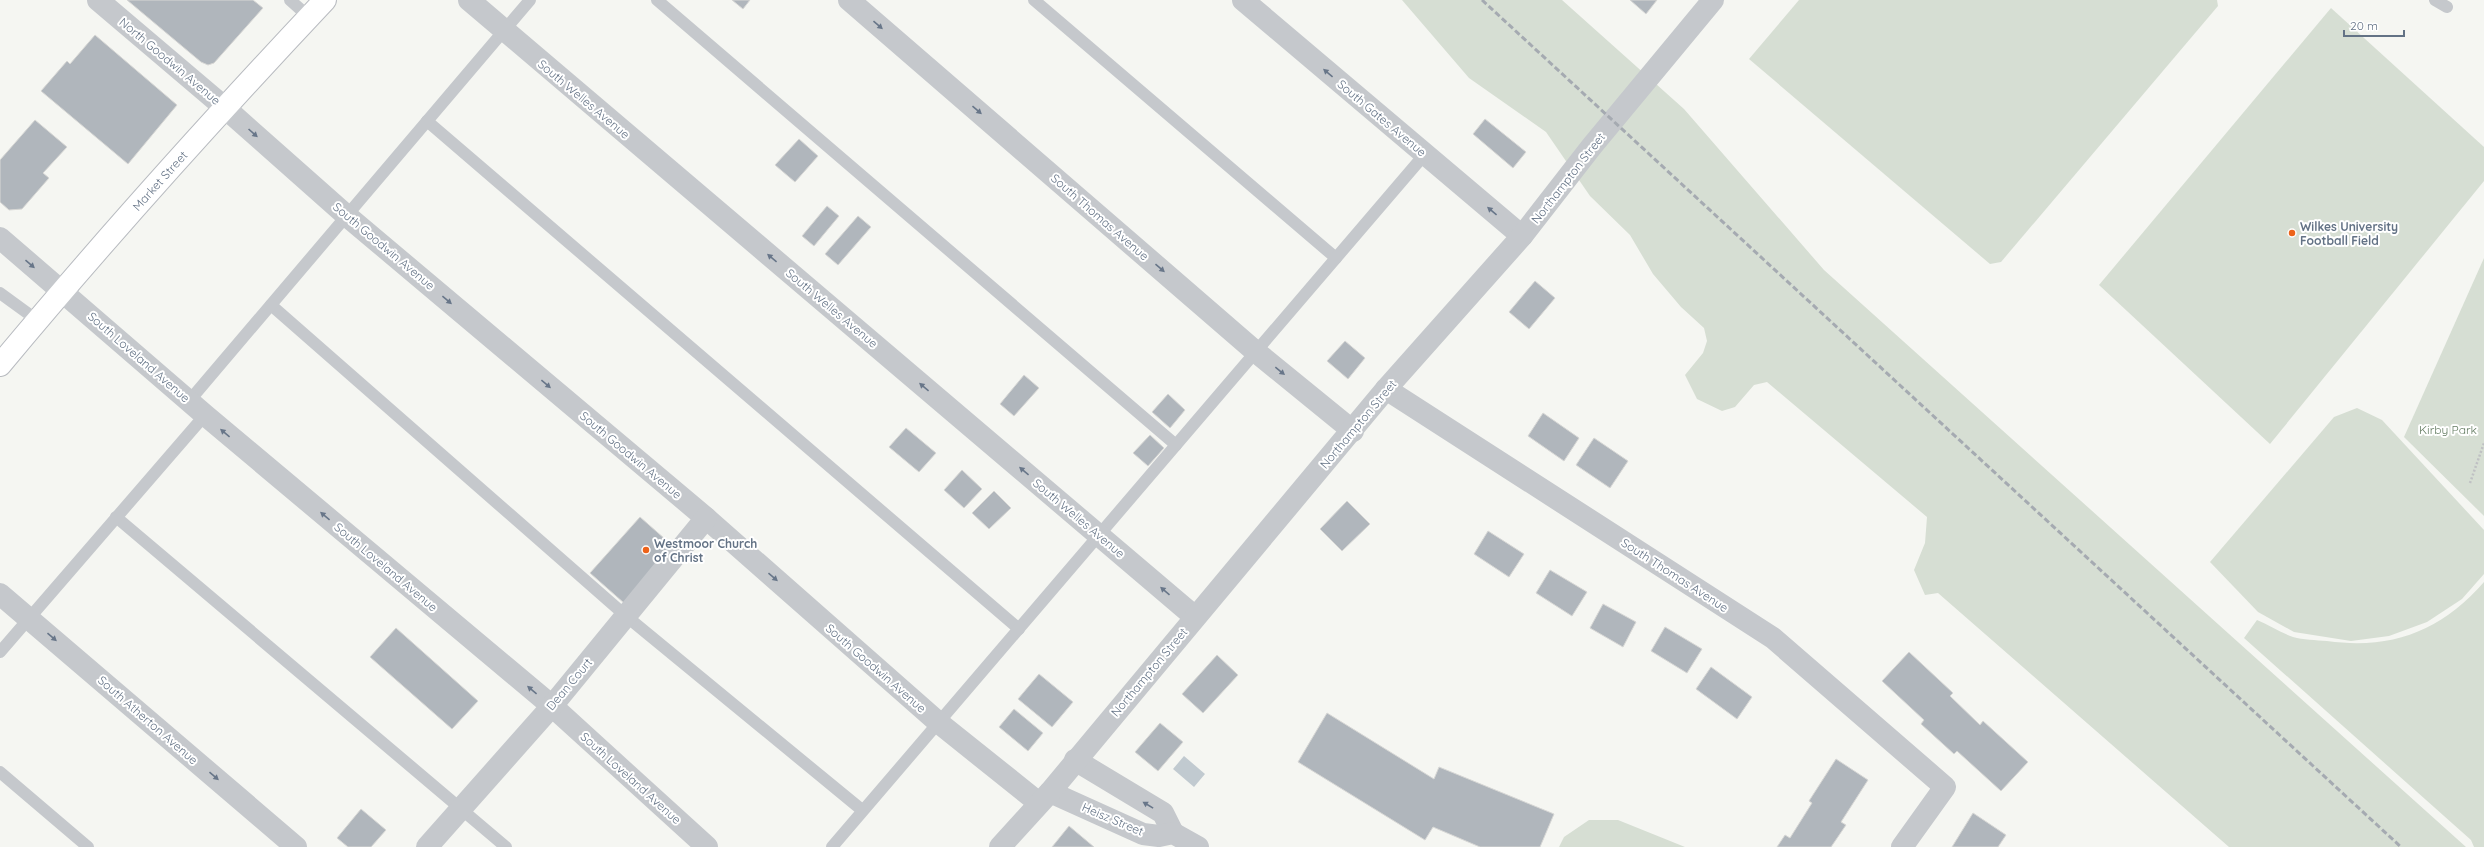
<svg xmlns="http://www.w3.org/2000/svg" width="2484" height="847" font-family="Quicksand,sans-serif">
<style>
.green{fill:#d6ded3}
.water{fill:#c1cad0}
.building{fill:#b0b6bc;stroke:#d7d7d5}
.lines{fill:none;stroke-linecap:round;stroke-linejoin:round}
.primary-casing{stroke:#b8bbc0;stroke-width:24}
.path{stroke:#bfc0c3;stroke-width:2.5;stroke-dasharray:2 2;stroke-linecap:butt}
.lane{stroke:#c5c8cc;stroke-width:12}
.street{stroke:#c5c8cc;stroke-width:22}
.primary{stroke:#fff;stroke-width:22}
.rail{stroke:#a5aab1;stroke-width:3;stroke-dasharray:6 3;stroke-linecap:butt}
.oneway{fill:#687689}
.poi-dot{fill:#ed631a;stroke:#fff;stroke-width:1.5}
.labels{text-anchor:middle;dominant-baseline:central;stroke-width:4;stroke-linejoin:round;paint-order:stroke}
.street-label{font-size:12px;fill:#637285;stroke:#fff}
.poi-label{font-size:12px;font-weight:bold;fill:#637285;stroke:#fff;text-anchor:start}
.park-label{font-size:12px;fill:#647c62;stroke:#fff}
</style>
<rect width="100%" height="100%" fill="#f5f6f2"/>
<g class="green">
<polygon points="1402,0 1562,0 1684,109 1824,270 2466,847 2229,847 1938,593 1925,595 1914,570 1925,543 1927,517 1767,382 1754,385 1735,407 1722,411 1697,399 1685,375 1703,353 1707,341 1704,328 1681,307 1653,274 1630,235 1590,196 1546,132 1469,78"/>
<polygon points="1799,0 2217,0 2218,6 2001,262 1990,264 1749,59"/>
<polygon points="2331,8 2484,147 2484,181 2270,444 2099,285"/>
<polygon points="2484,258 2484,516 2404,437"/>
<polygon points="2357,408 2382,420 2484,530 2484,574 2462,599 2427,622 2389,636 2351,641 2294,632 2258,612 2210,562 2334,417"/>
<path d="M2484 582V847H2474L2471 840 2244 638 2257 620C2269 625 2281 633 2293 637 2303 640 2316 640 2327 641 2392 650 2441 631 2484 582Z"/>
<polygon points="1589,820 1618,820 1685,847 1559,847 1564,837"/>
</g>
<polygon class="water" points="1184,756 1205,774 1194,787 1173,769"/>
<g class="building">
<polygon points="127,0 253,0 263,8 214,63 208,65 201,62"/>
<polygon points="732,0 750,0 743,9"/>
<polygon points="1630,0 1657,0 1646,14"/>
<polygon points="95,35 177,105 128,164 41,91 67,61 70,64"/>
<polygon points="1485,119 1526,152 1513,168 1473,134"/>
<polygon points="35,120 67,147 43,173 49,178 22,209 9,210 0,202 0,160"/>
<polygon points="799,139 818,156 795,182 775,165"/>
<polygon points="827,206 839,216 814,246 802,236"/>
<polygon points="858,216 871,227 838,265 825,254"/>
<polygon points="1535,281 1555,298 1529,329 1509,312"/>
<polygon points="1345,341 1365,358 1348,379 1327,361"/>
<polygon points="1024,375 1039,388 1014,416 1000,404"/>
<polygon points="1168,394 1185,410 1170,428 1152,412"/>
<polygon points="1543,413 1579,438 1564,461 1528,436"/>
<polygon points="906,428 936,453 919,472 889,447"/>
<polygon points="1150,435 1164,448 1148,466 1133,453"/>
<polygon points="1594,438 1628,461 1610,488 1576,465"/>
<polygon points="962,470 982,489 964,508 944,490"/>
<polygon points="994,491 1011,508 989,529 972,513"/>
<polygon points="1347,501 1370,524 1342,551 1320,529"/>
<polygon points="640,517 674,547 624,603 590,573"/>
<polygon points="1488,531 1524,554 1509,577 1474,554"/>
<polygon points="1550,570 1587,592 1572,616 1536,593"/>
<polygon points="1603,604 1636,622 1623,647 1590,628"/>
<polygon points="1665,627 1702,649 1687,673 1651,651"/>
<polygon points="396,628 478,701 452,729 370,657"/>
<polygon points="1909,652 1953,693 1950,696 1980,725 1983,721 2028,762 2001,791 1957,751 1954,754 1921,724 1924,720 1882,681"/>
<polygon points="1217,655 1238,675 1203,713 1182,694"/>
<polygon points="1711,667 1752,697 1737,719 1696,689"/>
<polygon points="1039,674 1073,702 1052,727 1018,699"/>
<polygon points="1014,709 1043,733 1028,751 999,727"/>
<polygon points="1327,713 1434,779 1439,767 1554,814 1540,847 1480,847 1433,827 1425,840 1298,762"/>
<polygon points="1160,723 1183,742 1158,771 1135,752"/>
<polygon points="1836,759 1868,780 1841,822 1846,825 1831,847 1777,847 1785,835 1790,838 1812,803 1809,801"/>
<polygon points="361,809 386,830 371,847 348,847 337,838"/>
<polygon points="1973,813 2006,835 1998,847 1952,847"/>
<polygon points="1069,826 1094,847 1052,847"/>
</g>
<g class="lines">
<defs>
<g id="primary">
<path id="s1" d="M0 365C104 240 213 119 325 0"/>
</g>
</defs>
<use href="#primary" class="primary-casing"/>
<polyline class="path" points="2470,483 2484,443"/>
<g class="lane">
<polyline points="290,0 309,17"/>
<polyline points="657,0 1176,445"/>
<polyline points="1034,0 1336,258"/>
<polyline points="2435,0 2447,7"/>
<polyline points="427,121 1019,629"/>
<polyline points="0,293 37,320"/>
<polyline points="271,305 626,616 862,810"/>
<polyline points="190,400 530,0"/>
<polyline points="116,517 506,847"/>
<polyline points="0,652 205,415"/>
<polyline points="0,772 88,847"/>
<polyline points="832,847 1425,154"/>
</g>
<g class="street">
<polyline points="98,0 224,107 347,216 706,518 939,723 1039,803"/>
<polyline points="469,0 1195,617"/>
<polyline points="849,0 1256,352 1353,431"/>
<polyline points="1243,0 1522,236"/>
<polyline points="0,238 205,415 552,706 707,847"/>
<polyline points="1386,389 1773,638 1945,787 1902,847"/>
<polyline points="0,594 296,847"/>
<polyline points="1075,760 1163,813 1173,833"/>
<polyline points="1050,792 1143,834 1159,836 1173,833 1198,847"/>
<polyline points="427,847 552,706 706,518"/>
<polyline points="1000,847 1050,792 1386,389 1522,236 1592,146 1713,0"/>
</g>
<use href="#primary" class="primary"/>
<polyline class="rail" points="1482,0 2401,847"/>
</g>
<defs><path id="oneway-solid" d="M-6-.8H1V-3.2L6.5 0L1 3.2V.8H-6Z"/></defs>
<g class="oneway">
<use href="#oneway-solid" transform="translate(878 25) rotate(41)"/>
<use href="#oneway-solid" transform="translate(1328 73) rotate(-140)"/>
<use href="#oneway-solid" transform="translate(977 110) rotate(41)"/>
<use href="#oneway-solid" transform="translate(253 133) rotate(42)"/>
<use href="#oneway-solid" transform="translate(1492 211) rotate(-140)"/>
<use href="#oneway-solid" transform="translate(772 258) rotate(-140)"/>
<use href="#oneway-solid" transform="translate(30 264) rotate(41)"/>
<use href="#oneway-solid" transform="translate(1160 268) rotate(41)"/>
<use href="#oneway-solid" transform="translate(447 300) rotate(40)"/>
<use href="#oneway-solid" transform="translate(1280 371) rotate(39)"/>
<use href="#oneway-solid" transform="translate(546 384) rotate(40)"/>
<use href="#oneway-solid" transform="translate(924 387) rotate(-140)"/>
<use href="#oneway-solid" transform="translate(225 433) rotate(-140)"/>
<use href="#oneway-solid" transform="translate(1024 471) rotate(-140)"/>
<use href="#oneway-solid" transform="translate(325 516) rotate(-140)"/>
<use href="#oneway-solid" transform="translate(773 577) rotate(41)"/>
<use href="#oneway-solid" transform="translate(1165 591) rotate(-139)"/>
<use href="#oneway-solid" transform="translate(52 637) rotate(41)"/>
<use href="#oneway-solid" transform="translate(532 690) rotate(-140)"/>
<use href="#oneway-solid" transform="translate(214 776) rotate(41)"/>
<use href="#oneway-solid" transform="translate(1148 805) rotate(-149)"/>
</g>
<g class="poi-dot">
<circle cx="2292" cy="233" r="4"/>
<circle cx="646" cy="550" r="4"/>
</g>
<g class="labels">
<g class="street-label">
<text transform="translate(170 61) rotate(40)">North Goodwin Avenue</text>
<text transform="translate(584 99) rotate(40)">South Welles Avenue</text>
<text transform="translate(1382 118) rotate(40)">South Gates Avenue</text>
<text transform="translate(1568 178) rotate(-52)">Northampton Street</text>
<text stroke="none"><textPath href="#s1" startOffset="244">Market Street</textPath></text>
<text transform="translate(1100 217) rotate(41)">South Thomas Avenue</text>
<text transform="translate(384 246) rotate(40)">South Goodwin Avenue</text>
<text transform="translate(832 308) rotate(40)">South Welles Avenue</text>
<text transform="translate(139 357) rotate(41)">South Loveland Avenue</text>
<text transform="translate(1358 424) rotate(-50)">Northampton Street</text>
<text transform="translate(631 455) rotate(40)">South Goodwin Avenue</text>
<text transform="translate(1079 518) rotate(40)">South Welles Avenue</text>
<text transform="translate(386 567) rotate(40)">South Loveland Avenue</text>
<text transform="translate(1675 575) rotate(33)">South Thomas Avenue</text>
<text transform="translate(876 668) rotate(41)">South Goodwin Avenue</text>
<text transform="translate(1149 672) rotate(-50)">Northampton Street</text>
<text transform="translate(569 684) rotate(-50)">Dean Court</text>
<text transform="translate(148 720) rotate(41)">South Atherton Avenue</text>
<text transform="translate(631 778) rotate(42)">South Loveland Avenue</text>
<text transform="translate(1113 819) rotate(23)">Heisz Street</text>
</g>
<g class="poi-label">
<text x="2300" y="226">Wilkes University<tspan x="2300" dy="14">Football Field</tspan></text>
<text x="654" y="543">Westmoor Church<tspan x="654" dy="14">of Christ</tspan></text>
</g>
<g class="park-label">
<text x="2448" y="429">Kirby Park</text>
</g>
</g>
<path d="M2344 30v6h60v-6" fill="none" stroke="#637285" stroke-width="2"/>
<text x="2350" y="30" font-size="12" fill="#637285" stroke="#ffffff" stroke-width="3" paint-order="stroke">20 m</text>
</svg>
